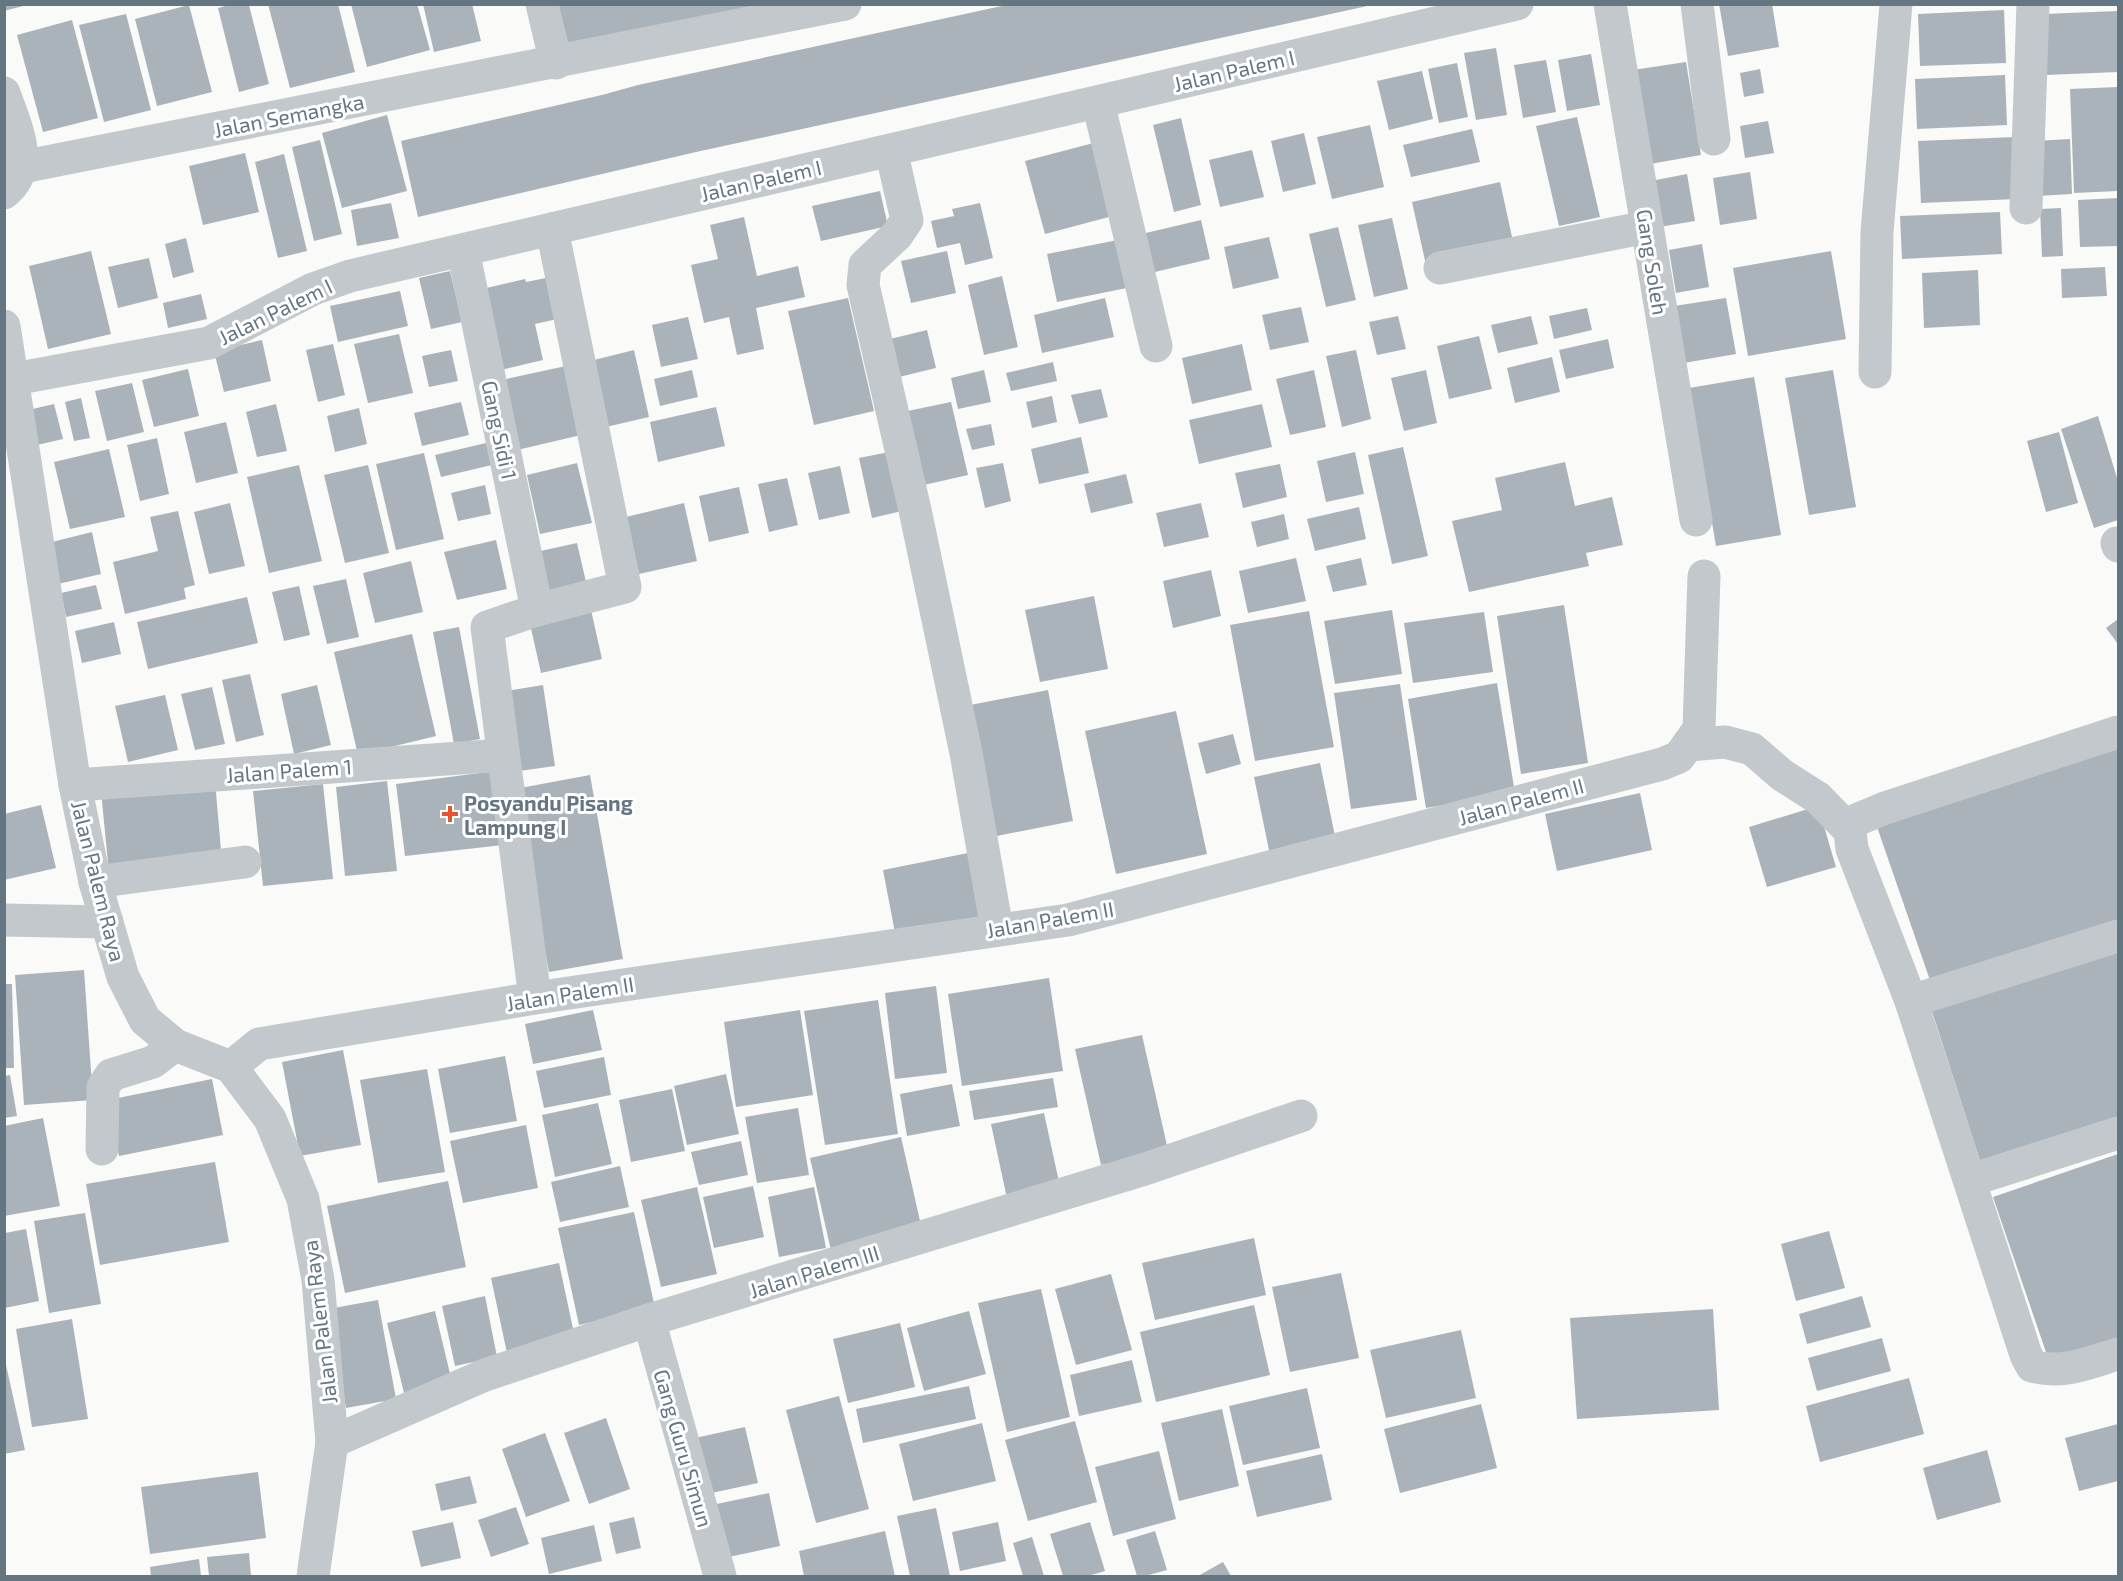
<svg xmlns="http://www.w3.org/2000/svg" width="2123" height="1581" font-family="'Exo 2',sans-serif">
<style>
.building{fill:#aab3b9}
.lines{fill:none;stroke-linecap:round;stroke-linejoin:round}
.minor{stroke:#c3c8cc;stroke-width:33}
.poi-dot{fill:#e4572e;stroke:#fff;stroke-width:2}
.labels{text-anchor:middle;dominant-baseline:central;stroke-width:6;stroke-linejoin:round;paint-order:stroke}
.street-label{font-size:21px;fill:#657683;stroke:#fff}
.poi-label{font-size:21px;font-weight:bold;fill:#657683;stroke:#fff;text-anchor:start}
</style>
<rect width="100%" height="100%" fill="#fafaf8"/>
<g class="building">
<polygon points="4,4 27,4 27,5 4,11"/>
<polygon points="268,4 338,4 355,72 290,88"/>
<polygon points="351,4 417,4 430,50 367,67"/>
<polygon points="423,4 472,4 481,41 434,52"/>
<polygon points="554,4 773,4 565,52"/>
<polygon points="1011,4 1372,5 696,152 418,217 401,141 602,95 638,85"/>
<polygon points="1719,4 1772,4 1779,47 1728,56"/>
<polygon points="189,5 212,92 157,106 135,19"/>
<polygon points="229,5 249,5 269,84 239,92 218,8"/>
<polygon points="2004,10 2006,63 1920,66 1918,14"/>
<polygon points="2118,11 2118,72 2046,75 2044,14"/>
<polygon points="126,14 151,110 104,122 79,25"/>
<polygon points="72,20 98,118 43,132 17,35"/>
<polygon points="1496,48 1507,115 1476,120 1464,53"/>
<polygon points="1591,54 1600,105 1567,111 1558,60"/>
<polygon points="1546,60 1556,112 1523,118 1514,65"/>
<polygon points="1686,62 1701,155 1650,164 1633,70"/>
<polygon points="1457,63 1468,117 1439,123 1428,69"/>
<polygon points="1760,69 1764,93 1744,97 1740,73"/>
<polygon points="1422,71 1433,119 1389,130 1377,81"/>
<polygon points="2005,75 2007,125 1917,129 1915,79"/>
<polygon points="2118,87 2118,191 2074,193 2070,89"/>
<polygon points="387,115 407,191 342,208 322,133"/>
<polygon points="1577,117 1600,217 1559,226 1536,126"/>
<polygon points="1181,118 1201,205 1174,212 1153,125"/>
<polygon points="1768,121 1774,153 1745,158 1740,126"/>
<polygon points="1370,125 1384,187 1332,199 1317,137"/>
<polygon points="1472,129 1480,162 1411,177 1403,145"/>
<polygon points="1304,133 1316,184 1283,192 1271,141"/>
<polygon points="2015,137 2017,199 1921,203 1918,141"/>
<polygon points="2070,139 2072,194 2037,196 2035,141"/>
<polygon points="320,140 342,234 314,241 292,147"/>
<polygon points="1101,141 1120,214 1045,234 1025,161"/>
<polygon points="1252,150 1264,197 1220,207 1209,160"/>
<polygon points="245,153 259,212 203,225 189,166"/>
<polygon points="284,154 307,251 278,258 255,162"/>
<polygon points="1750,172 1757,219 1720,225 1713,178"/>
<polygon points="1687,174 1695,221 1659,227 1651,181"/>
<polygon points="1500,182 1514,246 1426,265 1412,202"/>
<polygon points="880,191 888,226 821,241 812,206"/>
<polygon points="2118,198 2118,246 2080,247 2078,200"/>
<polygon points="391,203 399,238 357,246 351,210"/>
<polygon points="980,203 993,258 965,265 960,243 937,248 931,221 954,216 952,209"/>
<polygon points="2061,208 2063,256 2042,257 2040,209"/>
<polygon points="2000,212 2002,254 1902,259 1900,216"/>
<polygon points="744,217 757,276 798,266 805,297 756,308 764,349 737,355 729,317 704,323 691,265 718,259 710,225"/>
<polygon points="1392,218 1408,289 1374,297 1358,225"/>
<polygon points="1201,220 1210,259 1142,275 1133,236"/>
<polygon points="1338,227 1356,300 1326,307 1309,234"/>
<polygon points="1269,237 1279,278 1233,289 1224,247"/>
<polygon points="186,238 194,272 173,278 165,244"/>
<polygon points="1128,238 1137,286 1057,302 1047,254"/>
<polygon points="1702,244 1709,287 1676,293 1669,250"/>
<polygon points="91,251 111,334 48,349 29,266"/>
<polygon points="947,251 956,293 911,303 901,261"/>
<polygon points="1831,251 1846,339 1748,356 1733,268"/>
<polygon points="149,258 158,298 118,308 108,267"/>
<polygon points="2105,267 2107,296 2062,298 2061,269"/>
<polygon points="1978,270 1980,325 1924,328 1922,273"/>
<polygon points="450,271 462,322 431,329 419,278"/>
<polygon points="556,276 566,317 535,324 543,360 501,370 482,289 525,279 526,282"/>
<polygon points="1002,276 1018,347 984,355 968,285"/>
<polygon points="400,291 408,326 338,342 330,306"/>
<polygon points="201,294 207,319 168,328 163,303"/>
<polygon points="848,298 874,411 814,425 788,311"/>
<polygon points="1105,298 1114,337 1042,353 1034,315"/>
<polygon points="1726,298 1736,354 1678,364 1668,307"/>
<polygon points="1301,307 1309,342 1270,350 1262,315"/>
<polygon points="1587,308 1592,330 1554,339 1549,316"/>
<polygon points="1398,316 1406,349 1377,355 1369,322"/>
<polygon points="1531,316 1538,344 1498,353 1491,325"/>
<polygon points="688,317 698,359 661,367 652,325"/>
<polygon points="927,330 936,368 895,378 886,340"/>
<polygon points="399,334 413,393 368,403 354,344"/>
<polygon points="1479,336 1492,389 1449,399 1437,346"/>
<polygon points="1608,339 1614,368 1566,379 1559,350"/>
<polygon points="262,340 271,381 224,392 214,351"/>
<polygon points="333,344 345,395 318,402 306,350"/>
<polygon points="1242,344 1252,390 1192,404 1182,358"/>
<polygon points="451,350 458,381 429,387 422,356"/>
<polygon points="634,350 649,417 606,427 590,361"/>
<polygon points="1356,350 1371,419 1342,427 1326,356"/>
<polygon points="1552,357 1560,392 1515,403 1507,368"/>
<polygon points="1053,362 1057,381 1011,391 1006,373"/>
<polygon points="566,366 581,435 513,451 497,381"/>
<polygon points="188,369 199,416 154,427 142,380"/>
<polygon points="692,370 698,397 660,406 654,379"/>
<polygon points="984,370 991,402 958,409 951,378"/>
<polygon points="1314,370 1326,427 1290,435 1276,379"/>
<polygon points="1426,370 1437,423 1404,431 1391,378"/>
<polygon points="1833,370 1856,507 1809,515 1785,378"/>
<polygon points="1754,377 1781,535 1716,546 1689,388"/>
<polygon points="132,383 144,432 107,441 95,391"/>
<polygon points="1101,389 1108,417 1079,424 1071,395"/>
<polygon points="1052,396 1057,422 1032,428 1026,402"/>
<polygon points="81,398 90,438 74,441 65,402"/>
<polygon points="461,402 469,435 422,446 414,413"/>
<polygon points="951,402 968,475 915,487 898,413"/>
<polygon points="54,404 63,439 37,445 28,410"/>
<polygon points="276,404 287,451 257,457 246,412"/>
<polygon points="1262,404 1272,447 1199,464 1189,420"/>
<polygon points="716,407 725,446 658,462 650,422"/>
<polygon points="359,408 367,444 335,452 327,416"/>
<polygon points="2098,416 2118,481 2118,520 2094,528 2061,429"/>
<polygon points="226,422 238,473 196,483 184,432"/>
<polygon points="991,424 995,445 972,450 966,429"/>
<polygon points="2059,432 2078,503 2046,512 2027,441"/>
<polygon points="1081,437 1089,473 1039,484 1031,449"/>
<polygon points="157,438 169,494 140,501 127,445"/>
<polygon points="486,443 492,465 441,477 435,455"/>
<polygon points="1403,447 1428,556 1392,564 1368,455"/>
<polygon points="109,449 125,517 70,529 54,462"/>
<polygon points="889,452 902,511 872,518 859,458"/>
<polygon points="1355,452 1364,494 1326,502 1317,461"/>
<polygon points="424,453 444,539 396,550 376,464"/>
<polygon points="1565,462 1575,506 1612,497 1623,545 1586,553 1589,566 1469,592 1452,521 1502,510 1495,478"/>
<polygon points="577,463 592,523 540,534 527,475"/>
<polygon points="1003,463 1011,501 985,508 976,468"/>
<polygon points="1280,464 1287,497 1243,508 1235,473"/>
<polygon points="299,465 322,561 269,573 247,477"/>
<polygon points="368,465 389,553 345,563 324,475"/>
<polygon points="840,466 850,513 819,520 808,473"/>
<polygon points="1126,474 1133,503 1091,513 1084,484"/>
<polygon points="787,478 798,525 769,532 758,484"/>
<polygon points="485,485 491,514 458,521 451,493"/>
<polygon points="739,487 749,533 709,542 699,496"/>
<polygon points="230,503 245,566 209,574 194,512"/>
<polygon points="684,503 697,561 639,574 626,517"/>
<polygon points="1201,503 1209,537 1164,547 1156,513"/>
<polygon points="1359,507 1366,539 1315,551 1307,519"/>
<polygon points="178,511 195,585 184,588 186,599 125,614 113,562 158,551 150,517"/>
<polygon points="1284,514 1289,539 1257,547 1251,522"/>
<polygon points="92,532 101,574 58,584 48,543"/>
<polygon points="496,540 507,589 457,600 444,552"/>
<polygon points="577,543 586,582 545,591 536,552"/>
<polygon points="1296,558 1306,601 1248,613 1239,571"/>
<polygon points="1361,558 1367,585 1333,592 1326,566"/>
<polygon points="411,561 423,612 375,623 363,573"/>
<polygon points="1211,570 1221,616 1173,628 1163,581"/>
<polygon points="346,579 359,637 327,644 313,586"/>
<polygon points="96,585 102,609 66,617 61,593"/>
<polygon points="299,586 310,635 284,641 272,592"/>
<polygon points="1094,596 1108,669 1040,682 1025,610"/>
<polygon points="247,597 258,643 148,669 137,622"/>
<polygon points="1564,605 1588,763 1521,774 1497,616"/>
<polygon points="591,610 602,659 541,673 530,624"/>
<polygon points="1392,610 1402,674 1335,684 1324,621"/>
<polygon points="1309,611 1334,747 1255,761 1230,625"/>
<polygon points="1484,612 1493,672 1413,683 1404,623"/>
<polygon points="2118,619 2118,644 2106,628"/>
<polygon points="114,622 121,654 82,663 75,631"/>
<polygon points="459,627 480,739 454,744 433,632"/>
<polygon points="412,634 436,736 358,755 334,652"/>
<polygon points="250,674 264,735 236,742 222,680"/>
<polygon points="1497,683 1515,793 1426,808 1408,699"/>
<polygon points="1400,684 1417,800 1351,809 1334,693"/>
<polygon points="317,685 331,745 294,754 281,694"/>
<polygon points="543,685 555,766 512,772 501,692"/>
<polygon points="212,687 225,744 195,750 181,694"/>
<polygon points="1048,690 1073,821 992,837 965,706"/>
<polygon points="165,695 178,750 128,762 115,706"/>
<polygon points="1176,711 1207,854 1116,874 1085,731"/>
<polygon points="1233,734 1241,764 1206,774 1198,743"/>
<polygon points="2118,741 2118,922 1932,986 1876,824"/>
<polygon points="1320,763 1336,841 1270,855 1254,777"/>
<polygon points="495,771 503,845 405,856 396,784"/>
<polygon points="590,775 623,959 549,972 515,789"/>
<polygon points="215,781 222,862 109,873 101,791"/>
<polygon points="387,781 397,871 345,876 336,787"/>
<polygon points="323,784 333,879 263,886 253,791"/>
<polygon points="1640,793 1652,850 1557,871 1545,814"/>
<polygon points="41,805 56,868 4,880 4,814"/>
<polygon points="1818,806 1836,867 1767,887 1749,827"/>
<polygon points="973,852 986,921 896,938 883,870"/>
<polygon points="2118,945 2118,1130 1984,1173 1930,1005"/>
<polygon points="84,970 93,1100 24,1105 15,975"/>
<polygon points="1049,978 1063,1071 962,1086 948,994"/>
<polygon points="4,984 12,984 14,1068 4,1068"/>
<polygon points="936,986 947,1073 895,1079 885,993"/>
<polygon points="878,1000 898,1134 825,1145 804,1011"/>
<polygon points="593,1010 602,1050 533,1064 525,1024"/>
<polygon points="800,1010 813,1095 736,1107 724,1022"/>
<polygon points="1142,1035 1168,1150 1101,1165 1075,1049"/>
<polygon points="343,1050 361,1145 300,1156 282,1062"/>
<polygon points="505,1056 517,1121 450,1133 438,1069"/>
<polygon points="604,1057 611,1095 544,1108 536,1071"/>
<polygon points="427,1069 445,1172 378,1183 360,1080"/>
<polygon points="726,1074 739,1134 687,1145 674,1086"/>
<polygon points="10,1075 17,1116 4,1118 4,1076"/>
<polygon points="1053,1078 1058,1107 974,1120 969,1091"/>
<polygon points="212,1079 223,1135 119,1156 108,1100"/>
<polygon points="952,1084 960,1126 907,1136 900,1094"/>
<polygon points="672,1089 685,1151 631,1162 619,1100"/>
<polygon points="598,1103 612,1164 555,1177 542,1115"/>
<polygon points="798,1108 809,1175 757,1183 745,1117"/>
<polygon points="1044,1113 1061,1191 1008,1203 991,1124"/>
<polygon points="43,1118 60,1206 4,1216 4,1126"/>
<polygon points="526,1125 538,1188 463,1203 450,1141"/>
<polygon points="901,1137 923,1234 832,1255 810,1158"/>
<polygon points="741,1141 748,1175 699,1185 691,1152"/>
<polygon points="2118,1154 2118,1338 2049,1361 1993,1197"/>
<polygon points="215,1162 229,1242 100,1265 86,1184"/>
<polygon points="620,1166 629,1207 560,1222 551,1182"/>
<polygon points="448,1181 466,1267 345,1293 327,1206"/>
<polygon points="753,1186 764,1237 714,1248 703,1197"/>
<polygon points="697,1187 717,1274 661,1287 641,1200"/>
<polygon points="814,1187 826,1248 779,1257 768,1197"/>
<polygon points="634,1212 655,1308 579,1325 558,1228"/>
<polygon points="85,1213 101,1304 49,1313 34,1221"/>
<polygon points="26,1229 39,1301 5,1308 5,1233"/>
<polygon points="1829,1231 1845,1288 1796,1301 1781,1244"/>
<polygon points="1254,1238 1266,1295 1155,1320 1142,1263"/>
<polygon points="559,1263 575,1338 507,1353 491,1278"/>
<polygon points="1341,1273 1359,1358 1290,1372 1272,1287"/>
<polygon points="1111,1274 1132,1350 1076,1365 1055,1289"/>
<polygon points="1041,1289 1070,1417 1007,1432 978,1303"/>
<polygon points="485,1296 497,1357 455,1366 442,1306"/>
<polygon points="1862,1296 1871,1327 1807,1344 1799,1314"/>
<polygon points="378,1300 396,1399 346,1408 328,1309"/>
<polygon points="1254,1305 1270,1375 1156,1402 1140,1332"/>
<polygon points="1713,1309 1719,1410 1577,1419 1570,1318"/>
<polygon points="435,1311 452,1382 404,1393 387,1323"/>
<polygon points="969,1311 986,1374 924,1391 907,1328"/>
<polygon points="72,1319 88,1419 32,1427 16,1329"/>
<polygon points="900,1323 915,1387 848,1403 833,1339"/>
<polygon points="1461,1330 1476,1398 1386,1418 1370,1350"/>
<polygon points="1882,1338 1891,1371 1817,1391 1808,1358"/>
<polygon points="4,1356 25,1450 4,1454"/>
<polygon points="1132,1360 1142,1402 1079,1416 1070,1375"/>
<polygon points="1909,1378 1924,1434 1820,1462 1806,1406"/>
<polygon points="969,1386 976,1419 863,1443 856,1409"/>
<polygon points="1307,1388 1320,1448 1243,1465 1229,1406"/>
<polygon points="839,1396 869,1509 816,1523 786,1410"/>
<polygon points="1481,1404 1497,1468 1400,1493 1384,1429"/>
<polygon points="1222,1409 1239,1486 1179,1501 1161,1423"/>
<polygon points="606,1418 630,1489 589,1504 564,1433"/>
<polygon points="1075,1421 1097,1502 1028,1521 1005,1440"/>
<polygon points="982,1423 996,1481 913,1501 899,1444"/>
<polygon points="2118,1424 2118,1481 2079,1491 2065,1438"/>
<polygon points="745,1427 758,1483 707,1494 695,1438"/>
<polygon points="545,1433 570,1501 526,1517 502,1449"/>
<polygon points="1987,1450 2001,1502 1937,1520 1923,1468"/>
<polygon points="1159,1451 1176,1519 1113,1536 1095,1467"/>
<polygon points="1322,1454 1332,1500 1257,1517 1246,1471"/>
<polygon points="258,1472 266,1538 150,1554 141,1487"/>
<polygon points="470,1476 477,1503 441,1511 435,1484"/>
<polygon points="769,1493 780,1546 724,1558 712,1505"/>
<polygon points="516,1507 529,1544 491,1557 478,1520"/>
<polygon points="936,1508 950,1576 910,1576 897,1516"/>
<polygon points="634,1517 641,1548 616,1554 609,1523"/>
<polygon points="453,1522 461,1558 421,1567 412,1531"/>
<polygon points="998,1522 1006,1561 960,1571 952,1532"/>
<polygon points="1090,1522 1105,1571 1088,1576 1063,1576 1050,1534"/>
<polygon points="594,1525 602,1561 549,1574 541,1538"/>
<polygon points="885,1531 895,1576 804,1576 799,1551"/>
<polygon points="1155,1531 1167,1570 1145,1576 1137,1576 1126,1540"/>
<polygon points="1032,1537 1044,1576 1023,1576 1013,1543"/>
<polygon points="249,1553 251,1576 209,1576 207,1557"/>
<polygon points="199,1559 201,1576 151,1576 150,1567"/>
<polygon points="1223,1562 1231,1576 1198,1576"/>
</g>
<g class="lines">
<g class="minor">
<polyline points="542,4 556,63"/>
<polyline points="1610,4 1696,520"/>
<polyline points="1697,4 1714,139"/>
<path d="M4 93C15 126 37 166 4 193"/>
<polyline points="1098,102 1156,346"/>
<polyline points="891,150 907,220 897,235 865,265 863,285 915,510 966,753 997,929"/>
<polyline points="22,167 845,4"/>
<polyline points="2026,208 2033,4"/>
<polyline points="463,250 537,610"/>
<polyline points="1440,268 1647,227"/>
<polyline points="4,326 75,785 95,882 123,977 145,1020 175,1045 231,1067 270,1119 303,1199 318,1280 332,1442 313,1576"/>
<polyline points="1875,372 1877,232 1896,4"/>
<polyline points="14,379 209,343 313,289 350,276 1517,4"/>
<polyline points="2117,543 2118,546"/>
<path d="M2118 732 1885 808 1854 821 1850 831 1852 849 1911 1001 2026 1355 2032 1366C2062 1375 2090 1362 2118 1354"/>
<polyline points="1688,745 1725,742 1752,749 1782,775 1818,798 1850,831"/>
<polyline points="75,785 503,755"/>
<polyline points="95,882 245,862"/>
<polyline points="4,920 107,922"/>
<polyline points="535,998 487,627 537,610 625,587 552,229"/>
<polyline points="1911,1001 2118,936"/>
<polyline points="231,1067 259,1044 535,998 1068,920 1662,764 1679,757 1699,729 1704,576"/>
<polyline points="102,1149 103,1087 111,1075 153,1062 175,1045"/>
<polyline points="1971,1180 2118,1133"/>
<polyline points="649,1320 720,1576"/>
<polyline points="332,1442 485,1375 649,1320 1145,1169 1301,1116"/>
</g>
</g>
<path class="poi-dot" d="M447 805h6v6h6v6h-6v6h-6v-6h-6v-6h6z"/>
<g class="labels">
<g class="street-label">
<text transform="translate(1234 70) rotate(-13)">Jalan Palem I</text>
<text transform="translate(289 115) rotate(-11)">Jalan Semangka</text>
<text transform="translate(761 180) rotate(-13)">Jalan Palem I</text>
<text transform="translate(1653 262) rotate(81)">Gang Soleh</text>
<text transform="translate(275 311) rotate(-26)">Jalan Palem I</text>
<text transform="translate(500 430) rotate(78)">Gang Sidi 1</text>
<text transform="translate(289 770) rotate(-4)">Jalan Palem 1</text>
<text transform="translate(1521 801) rotate(-15)">Jalan Palem II</text>
<text transform="translate(99 881) rotate(76)">Jalan Palem Raya</text>
<text transform="translate(1050 919) rotate(-10)">Jalan Palem II</text>
<text transform="translate(570 993) rotate(-9)">Jalan Palem II</text>
<text transform="translate(814 1271) rotate(-17)">Jalan Palem III</text>
<text transform="translate(319 1322) rotate(-97)">Jalan Palem Raya</text>
<text transform="translate(684 1448) rotate(74)">Gang Guru Simun</text>
</g>
<g class="poi-label">
<text x="464" y="802">Posyandu Pisang<tspan x="464" dy="24">Lampung I</tspan></text>
</g>
</g>
<rect width="2123" height="1581" fill="none" stroke="#657683" stroke-width="12"/>
</svg>
